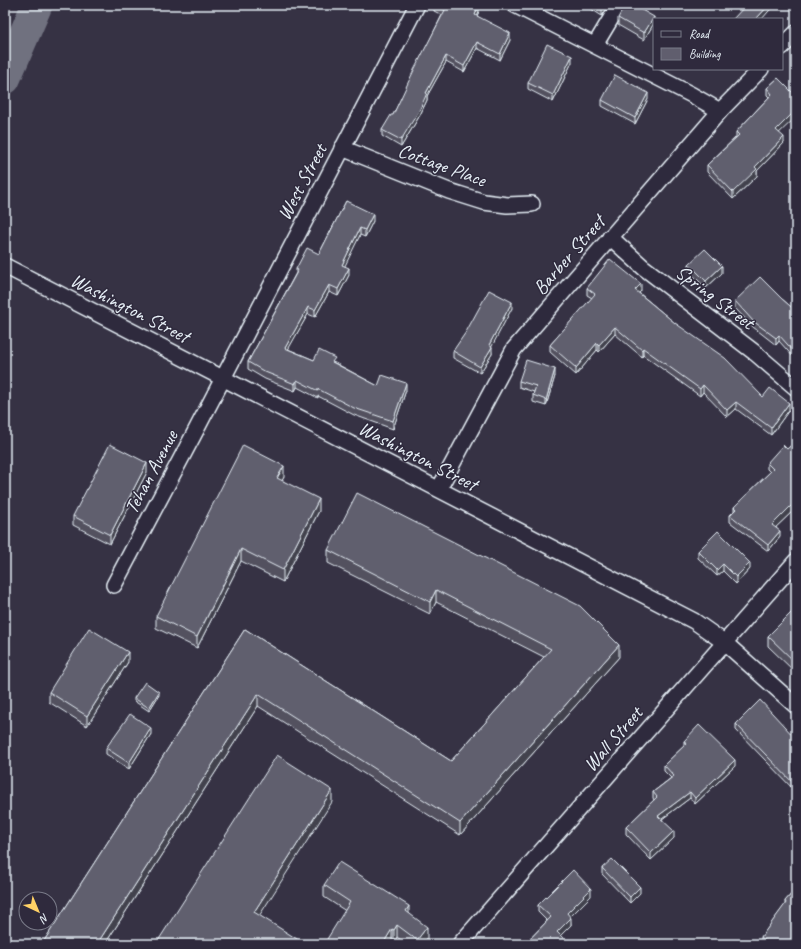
<svg xmlns="http://www.w3.org/2000/svg" width="801" height="949" font-family="Caveat,sans-serif">
<style>
.lines{fill:none;stroke-linecap:round;stroke-linejoin:round}
.river{stroke:#70717f;stroke-width:31}
.street-casing{stroke:#e8f1f8;stroke-width:18}
.street{stroke:#2f2a3d;stroke-width:15}
.wall{fill:#53515f;stroke:#e8f1f8}
.shaded-wall{fill:#43424d;stroke:#e8f1f8}
.building{fill:#605e6e;stroke:#e8f1f8}
.labels{text-anchor:middle;dominant-baseline:central;stroke-width:3;stroke-linejoin:round;paint-order:stroke}
.street-label{font-size:20px;fill:#e8f1f8;stroke:#2f2a3d}
</style>
<rect width="100%" height="100%" fill="#363244"/>
<filter id="ink" filterUnits="userSpaceOnUse"><feTurbulence type="fractalNoise" baseFrequency=".025" numOctaves="2"/><feDisplacementMap in="SourceGraphic" scale="8" xChannelSelector="R" yChannelSelector="G"/><feConvolveMatrix kernelMatrix="1 2 1 2 8 2 1 2 1" color-interpolation-filters="sRGB"/></filter>
<g filter="url(#ink)">
<g class="lines">
<polyline class="river" points="5,79 37,5"/>
<defs>
<g id="street">
<polyline points="515,5 692,95 720,111"/>
<polyline points="595,45 619,5"/>
<polyline points="782,47 796,33"/>
<polyline points="342,148 449,191 484,202 507,205 532,204"/>
<polyline points="610,237 643,267 754,352 796,388"/>
<polyline points="5,266 694,621 724,642 796,706"/>
<polyline points="439,489 514,349 720,111 761,69"/>
<polyline points="114,585 193,436 417,5"/>
<polyline points="460,944 796,561"/>
</g>
</defs>
<use href="#street" class="street-casing"/>
<use href="#street" class="street"/>
</g>
<g class="wall">
<polygon points="434,5 479,11 477,16 510,40 500,60 477,48 464,72 446,62 427,96 427,100 420,115 401,147 382,136 382,130 393,115 442,15 434,11"/>
<polygon points="585,5 609,5 602,16"/>
<polygon points="618,18 654,23 644,40 618,25"/>
<polygon points="572,62 553,102 528,89 528,83"/>
<polygon points="778,78 779,133 784,143 757,171 757,176 733,199 707,172 707,165 736,137 736,132 769,97 767,95 767,88"/>
<polygon points="648,99 635,124 602,106 602,100"/>
<polygon points="346,201 373,221 365,237 360,235 344,266 349,275 338,296 329,292 315,317 308,314 288,349 314,360 335,363 378,386 406,390 393,429 354,415 318,396 318,398 297,387 295,391 265,379 248,369 248,362 296,273 296,269 319,254"/>
<polygon points="689,264 722,273 706,288 689,271"/>
<polygon points="587,288 641,291 639,293 763,397 789,410 771,435 736,409 727,417 703,392 700,396 643,355 642,357 615,334 599,352 597,350 576,375 550,352 550,345 592,298 587,295"/>
<polygon points="782,299 796,311 796,360 779,341 776,345 753,327 735,308 735,301"/>
<polygon points="512,308 491,347 492,354 480,373 453,358 453,351"/>
<polygon points="555,376 546,406 533,402 533,395 534,392 519,387 519,381"/>
<polygon points="796,441 796,501 795,502 795,509 776,527 780,537 768,551 730,522 730,515 734,511 734,507 770,472 767,469 767,463 787,449"/>
<polygon points="147,472 110,544 73,525 73,516"/>
<polygon points="284,477 282,480 319,511 283,582 241,561 197,648 156,628 156,616"/>
<polygon points="328,550 619,657 460,835 258,706 105,944 42,944 245,629 451,761 544,657 436,602 430,614 328,563"/>
<polygon points="698,551 750,569 736,584 723,571 717,576 698,558"/>
<polygon points="796,612 796,673 768,646 768,636"/>
<polygon points="128,662 87,726 49,702 49,692"/>
<polygon points="159,695 149,711 134,701 134,698"/>
<polygon points="736,724 796,739 796,792 736,730"/>
<polygon points="151,734 129,769 106,754 106,748"/>
<polygon points="684,741 735,766 695,804 690,798 662,819 674,838 651,860 626,834 626,827 654,800 653,798 653,792 671,778 664,771 664,765 684,746"/>
<polygon points="602,868 640,893 630,903 602,874"/>
<polygon points="324,885 409,913 427,939 423,944 406,944 397,937 394,942 324,897"/>
<polygon points="796,889 796,944 761,944 761,937 785,905 785,901"/>
<polygon points="591,896 570,916 571,925 560,936 525,944 547,921 538,912 538,905"/>
</g>
<g class="shaded-wall">
<polygon points="479,5 479,11 475,21 475,15"/>
<polygon points="604,5 609,5 602,16 602,8"/>
<polygon points="769,5 774,5 762,19 756,19"/>
<polygon points="654,17 654,23 644,40 644,33"/>
<polygon points="510,33 510,40 500,60 500,54"/>
<polygon points="477,42 477,48 464,72 464,66"/>
<polygon points="446,56 446,62 427,96 427,100 420,115 401,147 401,140"/>
<polygon points="572,56 572,62 553,102 553,95"/>
<polygon points="648,93 648,99 635,124 635,118"/>
<polygon points="796,110 796,117 776,136 776,130"/>
<polygon points="784,137 784,143 757,171 757,176 733,199 733,192 755,167"/>
<polygon points="373,214 373,221 365,237 365,230"/>
<polygon points="360,228 360,235 342,272 342,265"/>
<polygon points="722,266 722,273 706,288 706,281"/>
<polygon points="349,268 349,275 338,296 338,289"/>
<polygon points="641,284 641,291 635,297 635,290"/>
<polygon points="329,285 329,292 315,317 315,310"/>
<polygon points="512,302 512,308 489,352 489,345"/>
<polygon points="308,307 308,314 285,355 285,348"/>
<polygon points="615,327 615,334 599,352 599,345"/>
<polygon points="779,335 779,341 776,345 776,338"/>
<polygon points="597,343 597,350 576,375 576,368"/>
<polygon points="492,347 492,354 480,373 480,367"/>
<polygon points="643,348 643,355 642,357 642,350"/>
<polygon points="555,369 555,376 546,406 546,400"/>
<polygon points="297,380 297,387 295,391 295,384"/>
<polygon points="406,383 406,390 393,429 393,421"/>
<polygon points="703,385 703,392 700,396 700,389"/>
<polygon points="736,402 736,409 727,417 727,410"/>
<polygon points="789,403 789,410 771,435 771,428"/>
<polygon points="147,463 147,472 110,544 110,535"/>
<polygon points="284,466 284,477 277,490 277,478"/>
<polygon points="796,495 796,501 792,505 792,499"/>
<polygon points="319,499 319,511 283,582 283,570"/>
<polygon points="795,502 795,509 772,531 772,525"/>
<polygon points="780,531 780,537 768,551 768,545"/>
<polygon points="241,549 241,561 197,648 197,637"/>
<polygon points="750,563 750,569 736,584 736,577"/>
<polygon points="723,564 723,571 717,576 717,570"/>
<polygon points="436,590 436,602 430,614 430,602"/>
<polygon points="619,645 619,657 460,835 460,823"/>
<polygon points="128,652 128,662 87,726 87,716"/>
<polygon points="159,692 159,695 149,711 149,708"/>
<polygon points="258,694 258,706 105,944 97,944"/>
<polygon points="151,728 151,734 129,769 129,763"/>
<polygon points="735,760 735,766 695,804 695,798"/>
<polygon points="332,790 332,802 254,924 254,912"/>
<polygon points="690,792 690,798 658,822 658,816"/>
<polygon points="674,831 674,838 651,860 651,853"/>
<polygon points="640,887 640,893 630,903 630,897"/>
<polygon points="591,889 591,896 567,920 567,913"/>
<polygon points="409,906 409,918 406,911"/>
<polygon points="571,918 571,925 557,939 557,932"/>
<polygon points="397,925 397,937 394,942 394,930"/>
<polygon points="427,927 427,939 423,944 417,944 417,940"/>
<polygon points="392,929 392,941 390,944 383,944"/>
</g>
<g class="building">
<polygon points="435,5 479,5 475,15 510,33 500,54 477,42 464,66 446,56 426,93 427,93 420,109 401,140 382,130 391,115 393,115 414,70 445,10"/>
<polygon points="598,5 604,5 602,8"/>
<polygon points="625,5 633,5 654,17 644,33 618,18"/>
<polygon points="746,5 769,5 756,19 733,19"/>
<polygon points="547,44 572,56 553,95 528,83"/>
<polygon points="615,75 648,93 635,118 602,100"/>
<polygon points="778,78 796,96 796,110 776,130 784,137 755,167 757,169 733,192 707,165 739,135 736,132 772,94 767,88"/>
<polygon points="346,201 373,214 365,230 360,228 342,265 349,268 338,289 329,285 315,310 308,307 285,348 314,360 319,350 335,358 332,362 378,386 382,375 406,383 393,421 354,408 318,389 318,391 297,380 295,384 265,372 248,362 298,270 296,269 307,248 319,254"/>
<polygon points="705,249 722,266 706,281 689,264"/>
<polygon points="610,259 641,284 635,290 675,323 725,358 763,397 770,388 789,403 771,428 736,402 727,410 703,385 700,389 643,348 642,350 615,327 599,345 597,343 576,368 550,345 595,294 587,288"/>
<polygon points="760,277 782,299 796,311 796,354 779,335 776,338 753,321 735,301"/>
<polygon points="489,290 512,302 489,345 492,347 480,367 453,351 466,332"/>
<polygon points="526,360 555,369 546,400 533,395 536,386 519,381"/>
<polygon points="796,441 796,495 792,499 795,502 772,525 780,531 768,545 730,515 736,509 734,507 773,469 767,463 783,445 787,449"/>
<polygon points="110,444 147,463 110,535 73,516"/>
<polygon points="243,445 284,466 277,478 319,499 283,570 241,549 197,637 156,616"/>
<polygon points="357,493 580,606 619,645 460,823 258,694 97,944 42,944 245,629 451,761 551,649 436,590 430,602 328,550"/>
<polygon points="718,531 750,563 736,577 723,564 717,570 698,551"/>
<polygon points="794,610 796,612 796,663 768,636"/>
<polygon points="89,628 128,652 87,716 49,692"/>
<polygon points="145,682 159,692 149,708 134,698"/>
<polygon points="760,700 796,739 796,786 736,724"/>
<polygon points="130,714 151,728 129,763 106,748"/>
<polygon points="699,725 735,760 695,798 690,792 658,816 674,831 651,853 626,827 657,797 653,792 674,776 664,765 686,744 684,741"/>
<polygon points="277,755 332,790 254,912 305,944 156,944"/>
<polygon points="612,859 640,887 630,897 602,868"/>
<polygon points="339,862 409,906 406,911 427,927 417,940 397,925 394,930 392,929 383,944 324,944 350,902 324,885"/>
<polygon points="573,870 591,889 567,913 571,918 557,932 569,944 525,944 551,917 538,905"/>
<polygon points="796,889 796,944 763,944 766,941 761,937 786,903 785,901"/>
</g>
</g>
<g class="labels">
<g class="street-label">
<text transform="translate(442 165) rotate(20)">Cottage Place</text>
<text transform="translate(302 182) rotate(-62)">West Street</text>
<text transform="translate(569 255) rotate(-49)">Barber Street</text>
<text transform="translate(715 297) rotate(37)">Spring Street</text>
<text transform="translate(130 308) rotate(27)">Washington Street</text>
<text transform="translate(418 456) rotate(27)">Washington Street</text>
<text transform="translate(151 472) rotate(-62)">Tehan Avenue</text>
<text transform="translate(613 739) rotate(-49)">Wall Street</text>
</g>
</g>
<rect width="801" height="949" fill="none" stroke="#2f2a3d" stroke-width="20"/>
<rect x="10" y="10" width="781" height="929" fill="none" stroke="#e8f1f8" stroke-width="1.5" filter="url(#ink)"/>
<rect x="653" y="18" width="130" height="52" fill="#2f2a3d" stroke="#797a88"/>
<rect x="661" y="31" width="20" height="6" fill="#2f2a3d" stroke="#797a88"/>
<text x="689" y="38" font-size="12" fill="#e8f1f8">Road</text>
<rect x="661" y="48" width="20" height="12" fill="#605e6e" stroke="#797a88"/>
<text x="689" y="58" font-size="12" fill="#e8f1f8">Building</text>
<g transform="translate(38 911) rotate(136)"><circle r="19" fill="#2f2a3d" stroke="#797a88"/>
<path d="M0-3L7 15L0 10L-7 15Z" fill="#ffd166"/>
<text y="-6" font-size="11" font-weight="bold" text-anchor="middle" fill="#e8f1f8">N</text>
</g>
</svg>
